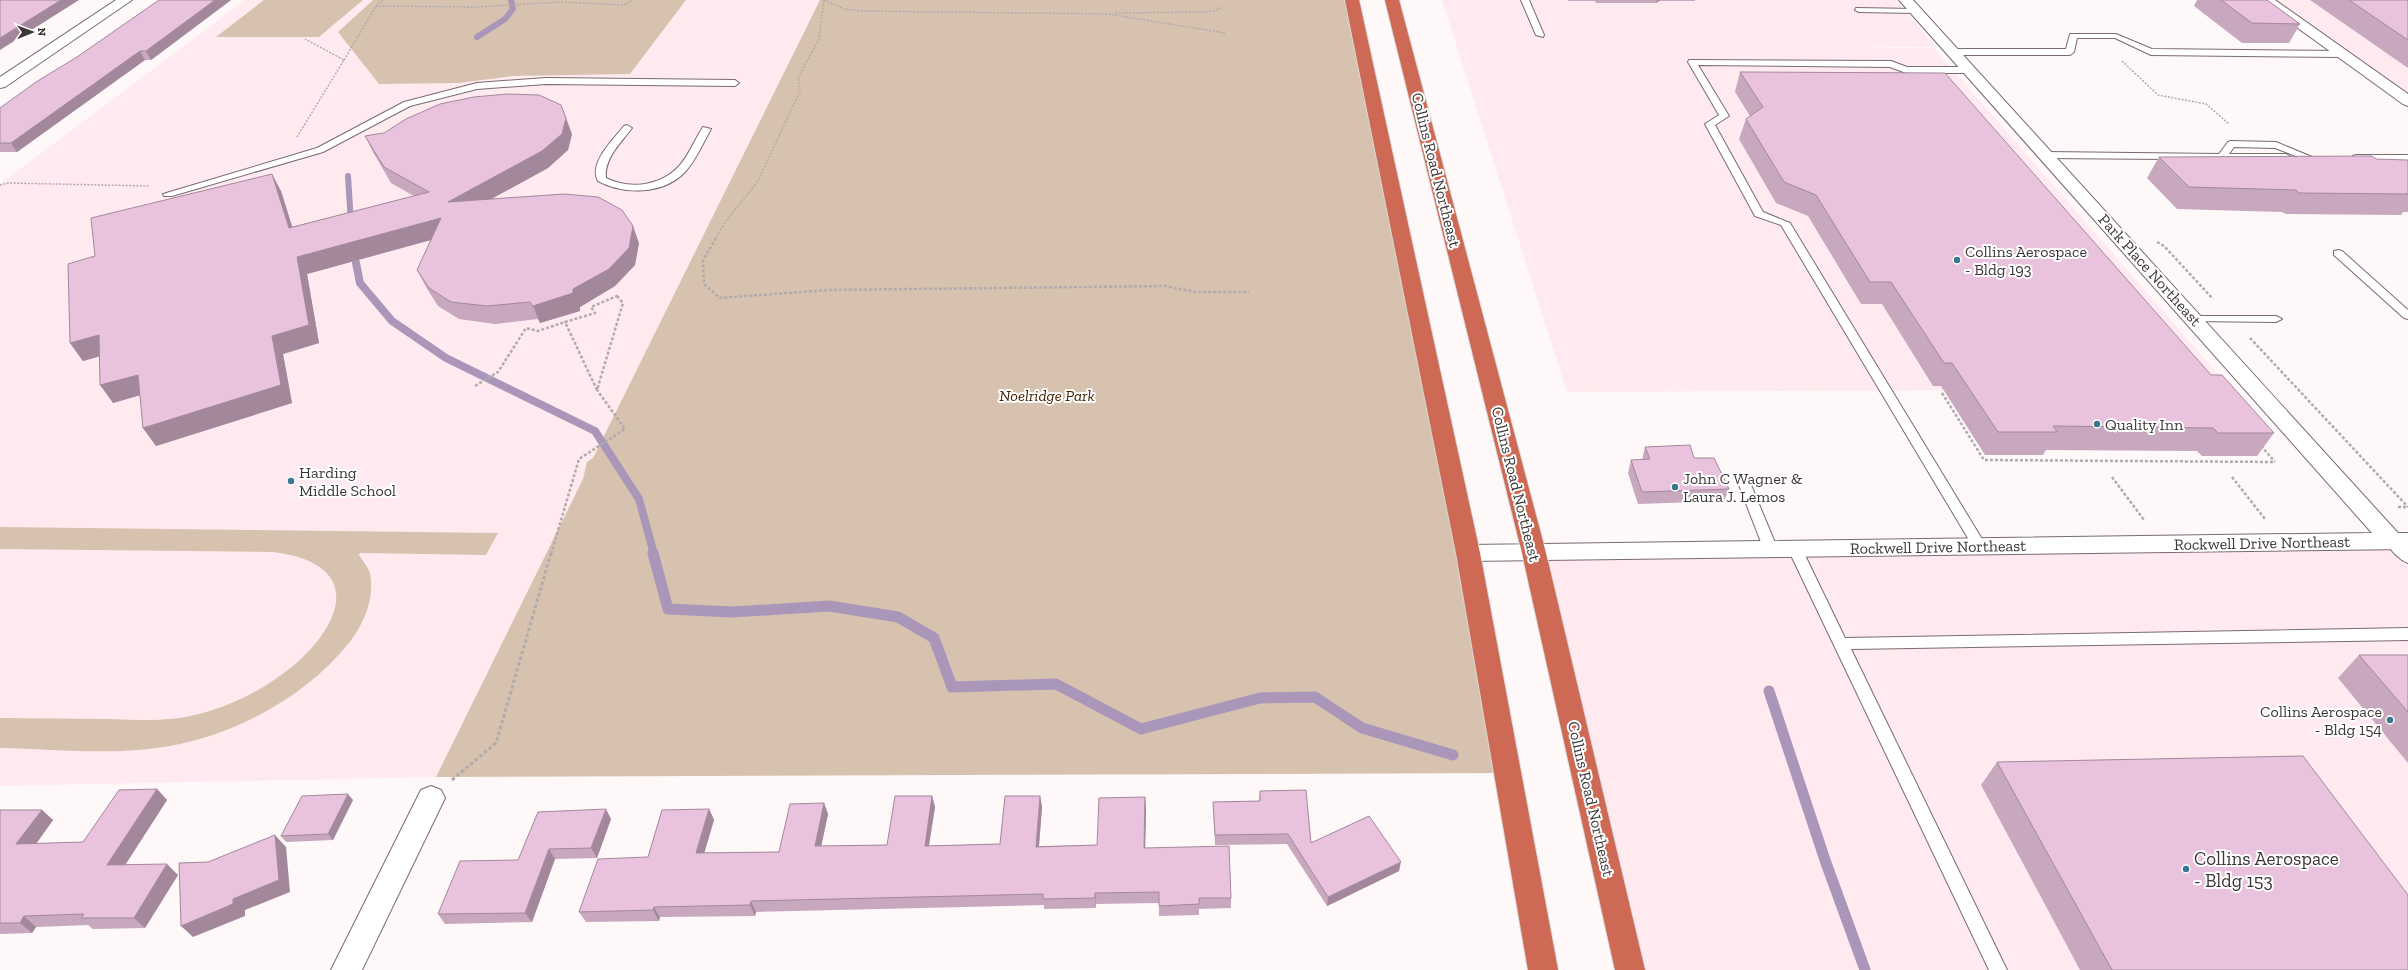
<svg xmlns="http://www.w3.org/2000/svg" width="2408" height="970" font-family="'Zilla Slab',serif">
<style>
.built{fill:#ffebef}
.green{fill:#d7c2b0}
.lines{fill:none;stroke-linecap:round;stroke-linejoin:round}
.stream-far2{stroke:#a996b9;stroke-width:6}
.stream-far1{stroke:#a996b9;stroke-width:8}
.stream{stroke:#a996b9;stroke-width:11}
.lane-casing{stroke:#796b6e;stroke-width:2}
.street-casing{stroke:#796b6e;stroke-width:2}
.highway-casing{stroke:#d8d7d7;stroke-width:2}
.path-far2{stroke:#b1abac;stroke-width:1.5;stroke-dasharray:2 1.5;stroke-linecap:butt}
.path-far1{stroke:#b1abac;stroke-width:2.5;stroke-dasharray:3 2;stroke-linecap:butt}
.path{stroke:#b1abac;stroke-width:3;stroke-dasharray:3.5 2.5;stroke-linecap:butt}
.lane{fill:#fff;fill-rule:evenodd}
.street{fill:#fff;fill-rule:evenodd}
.highway{fill:#cd6954;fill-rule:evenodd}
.wall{fill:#c8a8bf}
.shaded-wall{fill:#a3889b}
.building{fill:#e9c3de;stroke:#a3889b}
.poi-dot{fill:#3b788f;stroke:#fff;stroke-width:1.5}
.labels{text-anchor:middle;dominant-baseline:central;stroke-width:4;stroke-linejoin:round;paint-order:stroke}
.street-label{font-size:16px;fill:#3c3637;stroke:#fff}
.poi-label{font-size:16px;fill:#3c3637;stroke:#fff;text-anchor:start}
.park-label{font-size:16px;font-style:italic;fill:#422100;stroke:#fff}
.near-poi-label{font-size:19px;fill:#3c3637;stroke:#fff;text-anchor:start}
</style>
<rect width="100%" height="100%" fill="#fef8f9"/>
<g class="built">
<polygon points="245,0 373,0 338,32 459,83 513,76 630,74 686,0 820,0 436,777 0,786 0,184"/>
<polygon points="1442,0 1896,0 1936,47 1813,48 1934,48 2231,389 1567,392"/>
<polygon points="2266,0 2408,0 2408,101"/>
<polygon points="2408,541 2408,970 1630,970 1534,553"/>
</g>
<g class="green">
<polygon points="264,0 363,0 319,37 216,37"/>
<polygon points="373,0 686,0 630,74 513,76 459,83 379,84 338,32"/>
<polygon points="820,0 1352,0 1507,773 436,777 583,479 587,462 593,458"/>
<path d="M0 527 498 533 486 555 360 553 359 555C362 560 368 567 370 573 375 598 364 624 349 643 303 700 229 738 157 748 110 755 49 749 0 748V718C36 718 73 719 109 719 139 720 169 722 199 714 232 706 266 688 293 666 347 620 361 563 273 552L0 549Z"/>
</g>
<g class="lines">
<g class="stream-far2">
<polyline points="477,37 505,19 513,9 511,0"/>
<polyline points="348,176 351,223"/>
</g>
<polyline class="stream-far1" points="356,263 360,283 392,321 446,358 595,431 639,499 654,554"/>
<g class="stream">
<polyline points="653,553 668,609 732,612 829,606 898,617 934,638 952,687 1056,684 1141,729 1260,698 1315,697 1362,728 1453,755"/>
<polyline points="1769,691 1826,863 1865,970"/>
</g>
<defs>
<g id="lane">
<polygon points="1521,0 1529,0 1544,35 1543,37 1536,35"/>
<polygon points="1856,8 1915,9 1919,11 1915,13 1859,12 1855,10"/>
<polygon points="2070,34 2116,34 2152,49 2342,51 2346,54 2342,57 2151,55 2115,38 2077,38 2074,52 2070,55 1953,55 1949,52 1953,49 2066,49"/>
<polygon points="1689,60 1891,61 1907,67 1970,67 1974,70 1970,73 1906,73 1890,67 1698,65 1729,116 1715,125 1763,212 1790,223 1985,544 1987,547 1985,550 1975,550 1781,225 1755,216 1705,124 1719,115 1688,62"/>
<polygon points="546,78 735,80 739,83 735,86 546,84 477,89 410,106 323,152 172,196 164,196 163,194 317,148 404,102 477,83"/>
<path d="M627 125 632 128C621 143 604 158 606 178 630 190 662 186 680 165 690 153 695 139 703 127L711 129C703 143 696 160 685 172 663 195 624 195 598 181 588 163 614 139 624 126Z"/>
<polygon points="2231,141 2276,142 2312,157 2310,159 2304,159 2275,148 2234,147 2229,154 2286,154 2291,157 2286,160 2047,158 2042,155 2047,152 2219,154 2228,142"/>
<polygon points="2356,155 2408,155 2408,161 2353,160 2353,156"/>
<polygon points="2338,250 2342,251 2408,310 2408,319 2404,318 2334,255 2334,251"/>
<polygon points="2194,316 2276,316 2282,319 2276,322 2190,321 2188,319 2190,317"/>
<polygon points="1743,476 1749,480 1778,550 1776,553 1766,553 1764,550 1737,480"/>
<path d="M2392 536 2397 538 2408 549V563C2399 560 2390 549 2385 541L2387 538Z"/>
<polygon points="1795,544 1800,546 1802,549 1845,638 2408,628 2408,640 1851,649 2007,970 1989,970 1788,549 1790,546"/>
</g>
<g id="street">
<polygon points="116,0 132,0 5,87 0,88 0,77"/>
<polygon points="1899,0 1913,0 2398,533 2408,533 2408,549 1468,561 1460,559 1456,553 1460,547 1468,545 2372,533"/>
<polygon points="2259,0 2275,0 2408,94 2408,106 2403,104"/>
<polygon points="431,786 441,790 445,798 362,970 331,970 421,790"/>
</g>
<g id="highway">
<polygon points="1345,0 1359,0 1480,553 1558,970 1528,970 1456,553"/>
<polygon points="1385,0 1399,0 1546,553 1645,970 1615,970 1522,553"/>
</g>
</defs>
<use href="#lane" class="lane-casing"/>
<use href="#street" class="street-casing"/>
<use href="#highway" class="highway-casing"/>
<g class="path-far2">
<polyline points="824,0 844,9 861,11 1108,14 1225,33"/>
<polyline points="376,6 475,7 561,2 624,5 634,0"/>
<polyline points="1115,13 1202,12 1214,11 1223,7"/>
<polyline points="344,60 376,6 383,0"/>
<polyline points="2122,61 2158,95 2206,104 2229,124"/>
<polyline points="297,137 344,60 305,39"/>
<polyline points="0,185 8,183 149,186"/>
<polyline points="715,239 726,221 758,181 800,91 798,78 819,39 824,0"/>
</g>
<g class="path-far1">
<polyline points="716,238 703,260 704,284 720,298 829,290 1165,286 1196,292 1249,292"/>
<polyline points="2157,242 2164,246 2213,299"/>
<polygon points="617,296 623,303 597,390 565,322 595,313 591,307"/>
<polyline points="2250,338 2408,507"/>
<polyline points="475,386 498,372 526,328 538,331 565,322"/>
<polyline points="1942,393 1984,460 2274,462"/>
<polyline points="2261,446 2275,462"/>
<polyline points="2112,477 2144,520"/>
<polyline points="2232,477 2265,519"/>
<polyline points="2398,507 2407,507"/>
<polyline points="551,554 579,459 625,429 597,390"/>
</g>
<polyline class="path" points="452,780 496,743 551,553"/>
<use href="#lane" class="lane"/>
<use href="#street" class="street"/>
<use href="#highway" class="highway"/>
</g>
<g class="wall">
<polygon points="159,0 231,0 151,60 145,60 17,152 0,152 0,108 77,57"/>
<polygon points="1568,0 1695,0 1695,1 1660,1 1656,3 1596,3 1595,1 1568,1"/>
<polygon points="2197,0 2267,0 2300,24 2289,43 2242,43 2194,6"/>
<polygon points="2310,0 2408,0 2408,68"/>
<polygon points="1740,72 2211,375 2274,433 2257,456 2202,456 2197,451 2046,450 2043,455 1985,455 1941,386 1933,386 1882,304 1861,304 1808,216 1776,203 1739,139 1746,119 1750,116 1735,92"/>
<polygon points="572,134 568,150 548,168 491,199 639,243 635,265 615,286 580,307 580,311 540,323 538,319 495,324 459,319 438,306 426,287 417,270 431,240 307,274 319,343 283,354 292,403 156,446 143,428 140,395 113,403 99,356 83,361 70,343 95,256 281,191 292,227 414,196 391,183 373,152 365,136"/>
<polygon points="2159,157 2408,160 2408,212 2403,212 2401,215 2286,214 2282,212 2177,209 2147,178"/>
<polygon points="1645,447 1694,458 1729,489 1724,501 1638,504 1628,473 1631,460 1642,460"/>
<polygon points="2359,655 2408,655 2408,763 2338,678"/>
<polygon points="1997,762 2408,970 2080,970 1981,785"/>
<polygon points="157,789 167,800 125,865 178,875 145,928 93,929 88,925 36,927 32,933 0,934 0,810 42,810 53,820 36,844 83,842"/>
<polygon points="1260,791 1311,843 1399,871 1327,906 1287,844 1215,845 1213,802 1259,801"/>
<polygon points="932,796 935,807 929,846 1000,844 1040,796 1042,807 1039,846 1097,845 1145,797 1146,808 1145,848 1231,898 1231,908 1199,909 1199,915 1159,916 1159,903 1096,904 1096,908 1044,909 1044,905 756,912 755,916 660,917 659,921 586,922 579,912 709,809 714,820 704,853 779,852 824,803 828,814 821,846 887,845"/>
<polygon points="353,800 333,840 286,842 281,836"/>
<polygon points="611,819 597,858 555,859 532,922 445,924 438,914 518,860"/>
</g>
<g class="shaded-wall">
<polygon points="61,0 79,0 0,50 0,38"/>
<polygon points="215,0 231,0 151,60 146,51"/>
<polygon points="1657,0 1660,0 1656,3"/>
<polygon points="140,51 145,60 17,152 11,143"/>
<polygon points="566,118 572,134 568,150 548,168 455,219 448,202"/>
<polygon points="272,174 281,191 298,245 289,228"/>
<polygon points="441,218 449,235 307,274 319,343 283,354 292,403 156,446 143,428 272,336 297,257"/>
<polygon points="633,226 639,243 635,265 615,286 580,307 580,311 540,323 533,306 573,289"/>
<polygon points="99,335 112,353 83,361 70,343"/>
<polygon points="138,375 151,392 113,403 100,385"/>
<polygon points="157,789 167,800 118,876 107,865"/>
<polygon points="348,794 353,800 333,840 328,834"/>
<polygon points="932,796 935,807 927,856 925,846"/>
<polygon points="1040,796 1042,807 1038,857 1036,847"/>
<polygon points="1145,797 1146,808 1145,858 1144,848"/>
<polygon points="824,803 828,814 819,857 815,846"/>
<polygon points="606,809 611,819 597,858 591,848"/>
<polygon points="709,809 714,820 701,864 696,853"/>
<polygon points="42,810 53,820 28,855 16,844"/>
<polygon points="275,835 286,847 290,892 245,910 245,916 193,937 181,926 233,899"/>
<polygon points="549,849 555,859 532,922 525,913"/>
<polygon points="1401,862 1399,871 1327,906 1328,897"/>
<polygon points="167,864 178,875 145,928 134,918"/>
<polygon points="1095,893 1096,904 1096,908 1095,898"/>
<polygon points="751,901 756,912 755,916 750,905"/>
<polygon points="654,907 660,917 659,921 653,910"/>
<polygon points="24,916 36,927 32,933 20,923"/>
</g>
<g class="building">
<polygon points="0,0 61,0 0,38"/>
<polygon points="159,0 215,0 146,51 140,51 11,143 0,143 0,108 36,82 77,57"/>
<polygon points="2221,0 2267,0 2300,24 2252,23"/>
<polygon points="2349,0 2408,0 2408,40"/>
<polygon points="1740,72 1945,73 2211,375 2222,375 2274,433 2218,433 2213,428 2053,426 2057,432 1998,432 1952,363 1944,363 1891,282 1870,282 1816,195 1784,182 1746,119 1763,107"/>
<polygon points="507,94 539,95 561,105 566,118 562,134 542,151 448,202 564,194 598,197 622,210 633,226 629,248 609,269 573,289 573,293 533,306 530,302 487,306 451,302 429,288 417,270 441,218 297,257 309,325 272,336 281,385 143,428 138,375 100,385 99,335 70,343 68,264 95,256 91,218 272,174 289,228 429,192 384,167 365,136 384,133 406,119 440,104 474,97"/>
<polygon points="2372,156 2376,159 2408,160 2408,194 2299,193 2296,190 2189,187 2159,157"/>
<polygon points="1690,445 1694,458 1714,458 1729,489 1642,492 1631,460 1650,459 1645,447"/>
<polygon points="2359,655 2408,655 2408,712"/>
<polygon points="2303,756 2408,895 2408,970 2112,970 1997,762"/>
<polygon points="157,789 107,865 167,864 134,918 81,918 84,914 24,916 20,923 0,923 0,810 42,810 16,844 83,842 119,790"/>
<polygon points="1306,790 1311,843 1369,816 1401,862 1328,897 1288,834 1215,835 1213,802 1260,801 1260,791"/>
<polygon points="348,794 328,834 281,836 302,796"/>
<polygon points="895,796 932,796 925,846 1000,844 1005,796 1040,796 1036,847 1097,845 1099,798 1145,797 1144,848 1229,846 1231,898 1199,898 1199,904 1159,906 1159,892 1095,893 1095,898 1043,899 1043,894 751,901 750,905 654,907 653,910 579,912 598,859 648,857 662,810 709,809 696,853 779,852 790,804 824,803 815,846 887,845"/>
<polygon points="606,809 591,848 549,849 525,913 438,914 460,861 518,860 538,812"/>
<polygon points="275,835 279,880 233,899 233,904 181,926 179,863 208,862"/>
</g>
<g class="poi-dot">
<circle cx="1957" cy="260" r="4"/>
<circle cx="2097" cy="424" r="4"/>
<circle cx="291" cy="481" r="4"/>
<circle cx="1675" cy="487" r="4"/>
<circle cx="2390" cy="720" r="4"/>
<circle cx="2186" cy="869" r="4"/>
</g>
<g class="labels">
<g class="street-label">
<text transform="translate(1436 170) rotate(76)">Collins Road Northeast</text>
<text transform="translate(2150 270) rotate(48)">Park Place Northeast</text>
<text transform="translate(1516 484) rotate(76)">Collins Road Northeast</text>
<text transform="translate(2262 543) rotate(-1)">Rockwell Drive Northeast</text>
<text transform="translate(1938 547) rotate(-1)">Rockwell Drive Northeast</text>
<text transform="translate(1591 799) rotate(77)">Collins Road Northeast</text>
</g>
<g class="poi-label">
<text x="1965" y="251">Collins Aerospace<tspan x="1965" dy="18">- Bldg 193</tspan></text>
<text x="2105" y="424">Quality Inn</text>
<text x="299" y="472">Harding<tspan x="299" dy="18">Middle School</tspan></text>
<text x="1683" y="478">John C Wagner &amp;<tspan x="1683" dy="18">Laura J. Lemos</tspan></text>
<text x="2382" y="711" text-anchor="end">Collins Aerospace<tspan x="2382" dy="18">- Bldg 154</tspan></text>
</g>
<g class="park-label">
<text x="1047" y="395">Noelridge Park</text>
</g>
<g class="near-poi-label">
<text x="2194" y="858">Collins Aerospace<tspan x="2194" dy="22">- Bldg 153</tspan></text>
</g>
</g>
<g transform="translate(32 32) rotate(89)" stroke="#ffffff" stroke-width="3" paint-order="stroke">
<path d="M0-3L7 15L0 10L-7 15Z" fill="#3c3637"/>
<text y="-6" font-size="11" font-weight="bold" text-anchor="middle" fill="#3c3637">N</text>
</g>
</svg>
